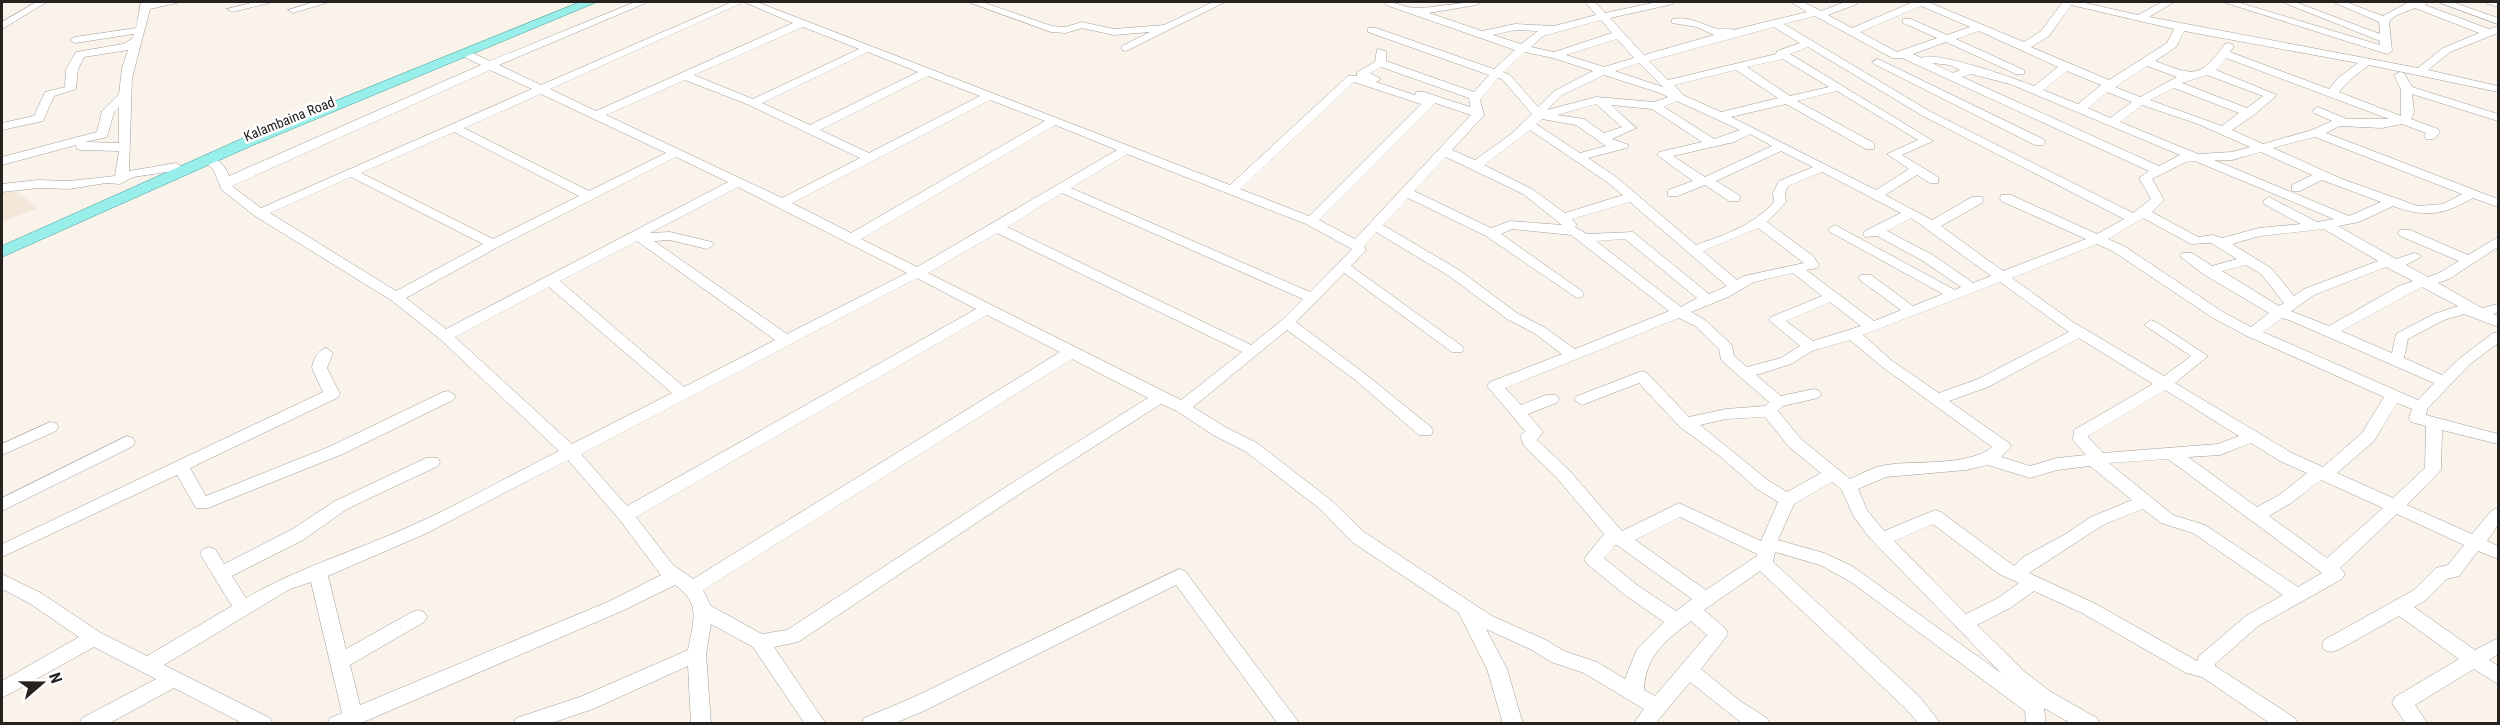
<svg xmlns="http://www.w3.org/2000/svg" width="2500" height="725" font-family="'Roboto Condensed',sans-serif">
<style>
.built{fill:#f3e7da}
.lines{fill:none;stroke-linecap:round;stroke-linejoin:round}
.minor-casing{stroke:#a39d97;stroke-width:1}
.major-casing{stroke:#439f99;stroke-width:1}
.minor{fill:#fff;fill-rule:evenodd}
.major{fill:#98eee9;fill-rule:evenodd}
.labels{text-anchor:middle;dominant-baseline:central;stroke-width:5;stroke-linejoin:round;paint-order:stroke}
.far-street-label{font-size:14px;fill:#252220;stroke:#fff}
</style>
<rect width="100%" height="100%" fill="#faf3ec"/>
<polygon class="built" points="2,191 17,192 38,208 2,222"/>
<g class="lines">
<defs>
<g id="minor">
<polygon points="36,2 47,2 2,29 2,22"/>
<path d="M141 2H181L150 9 132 78 129 171 176 163 182 167 180 170 133 177 120 184 106 183 69 189 38 188 2 192V184L38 180 69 181 115 176 119 151 81 150 77 149 76 145 2 165V157L97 132 102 111 119 94 122 68 128 50 84 57 78 69 76 89 54 96 43 121 2 130V123L34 116 45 92 65 87 66 69 76 52 123 44 132 39 134 34 75 43 70 40 75 37 136 28ZM119 107V143L85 142 107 137 114 112Z"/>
<polygon points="255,2 273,2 232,12 227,9"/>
<polygon points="314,2 329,2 293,13 288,10"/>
<path d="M635 2H648L499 65 541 85 732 2H757L1230 185 1348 76H1357V72L1375 62 1377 49 1386 51V61L1474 92 1489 75 1368 32V28H1376L1494 69 1515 50 1386 5V2C1397 2 1408 9 1418 8 1439 7 1460 2 1481 2L1476 5 1429 13 1482 31 1515 24 1554 26 1596 15 1585 2H1595L1605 13 1657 2H1674L1673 4 1610 18 1644 55 1714 35 1697 27 1672 23V19C1688 16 1700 23 1714 28 1721 30 1727 27 1733 30L1807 12 1791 2H1803L1821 11 1845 2H1858L1857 4 1828 15 1852 28 1913 2H1928L2024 42 2041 31 2063 2H2081L2138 15 2162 2H2174L2149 17 2418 68 2443 48 2479 33 2415 8 2397 15 2389 21 2392 51 2387 54 2223 2H2237L2380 45V41L2282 2H2295L2380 34 2379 22 2333 2H2346L2383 16 2409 2H2428L2425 5 2489 29 2498 26V33L2450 52 2428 70 2498 86V92L2369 65 2351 79 2339 92 2401 116V89L2394 75 2400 72 2404 73 2412 87 2498 114V121L2412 94 2414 112 2411 119 2438 129 2440 132 2434 139H2426L2424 136 2426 133 2402 124 2382 128 2340 126 2326 133 2498 199V207L2473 198C2443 215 2426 218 2393 206L2359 222 2338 226 2396 259 2414 253 2419 254 2421 257 2406 265 2428 277 2439 273 2459 261 2400 236 2398 233 2400 230H2410L2468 255 2498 237V247L2449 279 2438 283 2482 308 2498 304V312L2493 314 2498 317V327L2464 314 2444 320 2408 339 2404 358 2442 375 2459 359 2493 333 2498 332V343L2469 365 2427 409 2426 415 2498 434V444L2442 430 2441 470 2407 505 2472 534 2492 510 2498 508V525L2487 541 2498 546V559L2478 551 2459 576 2447 579 2426 600 2414 607 2475 650 2498 638V654L2489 660 2498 666V684L2474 669 2415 705 2428 724H2406L2392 703 2395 697 2459 659 2399 616 2338 650 2331 652 2324 650 2322 645 2324 640 2414 590 2436 568 2448 565 2464 545 2397 514 2340 568 2345 574 2342 579 2258 626 2215 664V666L2295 718 2298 724H2271L2202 677 2186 673 2082 613 2034 591 2010 608 1977 625 2026 673 2051 692 2097 718 2100 724H2072L2044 708 2046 724H2026L2025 711 1851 582 1820 565 1775 552 1773 562 1919 696 1941 724H1919L1905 708 1760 571 1704 610 1726 629 1728 634 1701 669 1740 701 1767 718 1770 724H1743L1690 682 1655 724H1633L1644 709 1584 673 1551 662 1532 650 1486 629 1507 669 1523 724H1503L1487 669 1459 613 1352 542 1320 509 1245 451 1213 435 1177 411 1161 404 1021 493 798 642 774 647 826 724H805L753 647 711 624 706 654 711 724H691L688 666 593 709 549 724H513L516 718 580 697 688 650C693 622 702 603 675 585L622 611 359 724H327L330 718 342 713 311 582 290 589 164 665 270 718 273 724H244L174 688 108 724H79L82 718 156 679 94 647 2 698V681L79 637 29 603 2 589V574L41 593 101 633 147 656 232 606 200 554 203 549 209 547 215 549 224 564 291 530 335 501 426 458H438L440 462 438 466 347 509 303 540 232 576 246 598C299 567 359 550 415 524 464 502 511 475 559 451L440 339 391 300 255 216 222 190 213 169 201 159 207 155C219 158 225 166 229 176L481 65 460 55V51H468L490 61ZM744 2 793 23 596 111 550 89ZM2071 5 2174 29 2167 43 2109 80 2031 47 2049 36ZM1921 6 1970 27 1947 35 1911 19H1903V23L1937 38 1897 52 1860 32ZM1815 16 1892 58H1902L2149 171 2139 178 2151 199 2133 213 1931 112 1784 24ZM1601 20 1612 33 1554 52 1531 47 1543 36ZM803 27 859 49 753 99 694 75ZM1774 27 1800 43 1777 51 1776 54 1668 80 1649 61ZM1515 30 1538 31 1521 44 1493 35ZM1979 31 2058 67 2034 86C2016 79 1935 50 1922 58L1913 54 1946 42 2016 74H2024V70L1956 39ZM2184 31 2358 63 2338 78 2329 89 2230 52 2234 46 2229 43 2225 44C2199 79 2195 76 2155 61L2176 47ZM1617 39 1634 58 1604 67 1566 55ZM1808 47 1923 116 2124 219 2097 234 2011 195H2001L2000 198 2001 201 2086 239 2003 271 1941 226 1982 203 1983 200 1982 197H1972L1932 220 1885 195 1917 175 1930 183H1938V177L1902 155 1933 141 1790 54ZM868 52 918 72 810 125 762 103ZM1525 52 1553 58 1593 71 1554 91 1538 107 1510 75 1503 72ZM2226 58 2389 119H2347L2318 107 2312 111 2314 113 2332 121 2312 130 2263 144 2232 130 2254 115 2277 95 2216 70ZM1783 59 1829 87 1790 96 1747 67ZM1639 63 1663 87 1615 71ZM1932 63 1950 65 1960 70 1953 73ZM2147 66 2177 77 2140 97 2115 87ZM1381 67 1469 98 1470 107 1424 92H1416L1415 95 1376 82 1381 79 1370 73ZM490 70 532 89 261 208 232 186ZM1736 70 1778 98 1721 112 1683 95 1674 85ZM2067 71 2101 85 2078 104 2043 90ZM1971 74 2010 84 2180 155 2159 166 1962 77ZM1604 75 1660 93 1668 97 1654 102 1596 97 1547 110 1562 95ZM2207 75 2263 96 2247 108 2182 83ZM928 76 980 96 869 153 820 130ZM1498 78 1502 79 1532 114 1511 134 1475 160 1452 150 1484 115 1480 100ZM685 80 749 105 860 158 782 198 606 115ZM1354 82 1421 104 1309 216 1240 189ZM2174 88 2239 113 2222 126 2150 100ZM1837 91 1918 140 1887 154 1909 169 1876 190 1731 117 1786 104 1866 149H1874V143L1797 101ZM2107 92 2132 102 2110 118 2088 108ZM541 94 666 153 589 191 464 128ZM990 100 1045 121 851 233 792 203ZM1677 101 1740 130 1714 139 1664 107ZM1435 103 1471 115 1355 239 1319 220ZM1596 104 1622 127 1604 133 1584 119 1557 115ZM1611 105 1652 109 1702 142 1659 152 1657 155 1693 181 1668 190V196H1678L1705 185 1729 201H1739L1740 198 1739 195 1716 181 1781 151 1813 167 1779 181 1773 193 1774 202C1754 225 1724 235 1696 245L1615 176 1588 158 1627 148 1629 145 1612 139 1636 128ZM2142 105 2198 124 2250 147 2232 152 2198 154 2120 122ZM1542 119 1576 125 1606 146 1580 153 1536 124ZM1055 125 1117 150 917 267 861 239ZM1530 130 1607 182 1623 195 1565 213 1532 189 1484 165ZM454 132 579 196 493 239 361 173ZM1750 134 1772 146 1705 177 1673 156 1734 142ZM2315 137 2462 194 2443 204 2418 206 2342 179 2273 148ZM2261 152 2312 175 2292 185V191H2300L2322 180 2381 202 2349 216 2214 160H2232ZM1127 154 1306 224 1352 249 1310 292 1071 188ZM676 157 728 182 446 329 406 298 498 247ZM1446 157 1523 194 1562 225 1510 221 1491 228 1414 191ZM2195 161 2334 219 2317 222 2269 197 2263 201 2264 204 2301 224 2259 228 2222 238 2213 235 2198 237 2152 212 2164 200 2152 179 2186 162ZM1822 172 1901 213 1865 231 1863 234 1865 237 1877 236 1923 261 1961 287 1955 290 1835 225 1828 229 1830 232 1943 294 1913 306 1871 275H1861L1859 278 1861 281 1901 310 1874 321 1806 270 1817 268 1819 265 1813 256 1767 222 1786 202 1785 193 1788 186ZM351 177 483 244 396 291 270 213ZM738 187 907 273 787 334 654 241 670 240 707 249 714 245 712 242 670 232 650 233ZM1062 193 1303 299 1282 320 1251 345 1007 227ZM1408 198 1486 236 1577 298 1582 297 1584 294 1582 291 1501 234 1512 229 1571 235 1669 311 1575 349 1544 327 1517 313 1459 270 1383 225ZM1630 202 1727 286 1709 294 1633 232 1587 234 1575 227 1577 225 1572 219ZM1911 218 1917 222 1991 276 1973 283 1933 255 1887 231ZM2143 218 2191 244 2211 243 2237 259 2212 266 2192 253H2182L2180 256 2203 274 2269 313 2251 327 2223 312 2124 246 2108 239ZM1758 228 1804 263 1744 276 1737 280 1703 251ZM2324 229 2378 261 2304 289 2294 296 2271 268 2232 244 2260 236ZM1376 232 1449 276 1507 319 1534 333 1562 354 1490 382 1487 386 1525 431 1520 436 1524 446 1557 478 1604 534 1584 559 1587 564 1625 595 1664 622 1637 649 1625 679 1597 662 1564 651 1546 640 1492 616 1364 532 1332 501 1257 443 1225 427 1193 407 1287 330 1354 379 1419 435H1431L1433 431 1431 427 1364 373 1296 322 1344 273 1452 352H1462L1464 349 1462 346 1351 266 1366 250 1364 246ZM997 233 1242 352 1181 400 928 273ZM1625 239 1697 298 1681 307 1596 241ZM637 241 775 340 684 387 560 281ZM2097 244 2114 252 2213 318 2247 336 2384 397 2362 433 2323 467 2292 453 2175 383 2208 356 2156 322 2151 320 2144 325 2191 356 2164 376 2073 322 2012 278ZM2246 265 2261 274 2284 303 2279 306 2222 271ZM2386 267 2413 281 2399 286 2329 326 2291 311 2314 295ZM1793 273 1822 296 1771 317 1769 320 1800 346 1781 358 1747 367 1734 356 1732 345 1705 320 1691 312 1728 297 1754 282ZM917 278 976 309 627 506 581 454ZM2000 282 2069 332 1978 379 1939 393 1891 360 1863 335ZM549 287 672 393 572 444 455 337ZM2422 287 2458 306 2434 314 2396 334 2392 353 2341 331ZM1830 302 1861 326 1813 341 1786 321ZM987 315 1060 352 693 579 673 565 636 517ZM1679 318 1695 326 1719 349 1721 360 1769 402 1765 406 1726 409 1689 417 1647 373 1642 371 1577 396 1574 400 1582 405 1639 383 1680 427 1721 457 1757 489 1778 502 1761 541 1679 503 1622 531 1569 470 1537 440 1543 432 1528 414 1556 403 1559 399 1556 395H1546L1521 405 1505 388ZM2282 318 2289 320 2434 383 2418 400 2263 332ZM2079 338 2153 384 2074 430 2073 440 2086 455 2057 458 2030 466 2001 457 2011 447 2009 443 1949 401 1988 387ZM1850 340 1881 366 1992 447C1967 467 1917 460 1886 465 1873 467 1861 474 1850 479L1801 439 1778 411 1783 406 1818 398 1821 394 1818 390 1813 389 1781 396 1756 375 1791 364 1812 351ZM1072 359 1148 398 1009 485 787 630 762 634 711 606 703 590ZM2165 390 2239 436 2218 444 2103 453 2089 438 2088 436ZM2397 403 2412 409 2409 418 2411 422 2426 426 2425 468 2393 498 2337 473 2374 441ZM1765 417 1789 447 1821 473 1787 492 1769 481 1700 425 1726 419ZM2251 443 2280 461 2307 473 2279 495 2257 507 2188 457 2220 455ZM2168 459 2322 573 2298 587 2205 525 2173 515 2109 463ZM568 460 619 519 661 575 610 601 360 705 350 665 424 622 427 617 424 612 418 610 412 612 346 649 328 576 427 533ZM1988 465 2030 478 2057 470 2090 466 2132 500 2091 517 2064 535 2023 557 2014 566 1941 512 1935 510 1884 531 1867 510 1858 489 1886 477 1966 470ZM2321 480 2383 508 2327 558 2269 516 2291 503ZM1832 482 1841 489 1854 517 1869 537 2001 673 1852 566 1824 553 1778 540 1794 504ZM2143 509 2161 523 2193 533 2283 595 2246 616 2199 656 2197 661 2094 603 2029 573 2103 525ZM1680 517 1757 554V556L1706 590 1635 540ZM1933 524 1999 574 2019 583 1998 598 1966 614 1894 541ZM1615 545H1617L1692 599 1676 611 1637 585 1604 558ZM1691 621 1707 635 1655 696 1644 690C1645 656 1666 640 1691 621Z"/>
<polygon points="968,2 982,2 1052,26 1065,27 1082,22 1114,29 1164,25 1213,2 1225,2 1126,51 1122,50 1122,46 1150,32 1114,35 1082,28 1066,33 1051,32"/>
<polygon points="2438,2 2452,2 2498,18 2498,24"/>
<polygon points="2487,2 2498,2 2498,7 2488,4"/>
<polygon points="1878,59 2043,139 2045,142 2043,145 2035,145 1874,64 1872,62"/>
<path d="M326 348 333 353 327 368 340 394 337 398 190 468 206 496 331 446 443 392 448 391 456 396 453 400 343 454 208 508H196L177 475 2 557V544L323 392 312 368C313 360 317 351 326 348Z"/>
<polygon points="50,422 56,423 58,427 56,431 2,455 2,444"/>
<polygon points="127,436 133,438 135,442 133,446 2,511 2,498"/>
<polygon points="1179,569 1185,571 1300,724 1278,724 1176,585 926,710 893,724 861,724 864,718 912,698"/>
</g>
<polygon id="major" points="580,2 597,2 251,146 2,257 2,246 239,140"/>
</defs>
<use href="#minor" class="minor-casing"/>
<use href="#major" class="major-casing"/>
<use href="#minor" class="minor"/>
<use href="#major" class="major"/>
</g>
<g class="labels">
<g class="far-street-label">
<text transform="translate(289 119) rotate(-22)">Kalambaina Road</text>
</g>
</g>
<rect width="2500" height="725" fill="none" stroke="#252220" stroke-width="6"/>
<g transform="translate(42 683) rotate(70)" stroke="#ffffff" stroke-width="4.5" paint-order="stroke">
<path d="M0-4.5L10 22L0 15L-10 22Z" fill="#252220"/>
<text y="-9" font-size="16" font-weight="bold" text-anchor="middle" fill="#252220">N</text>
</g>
</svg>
